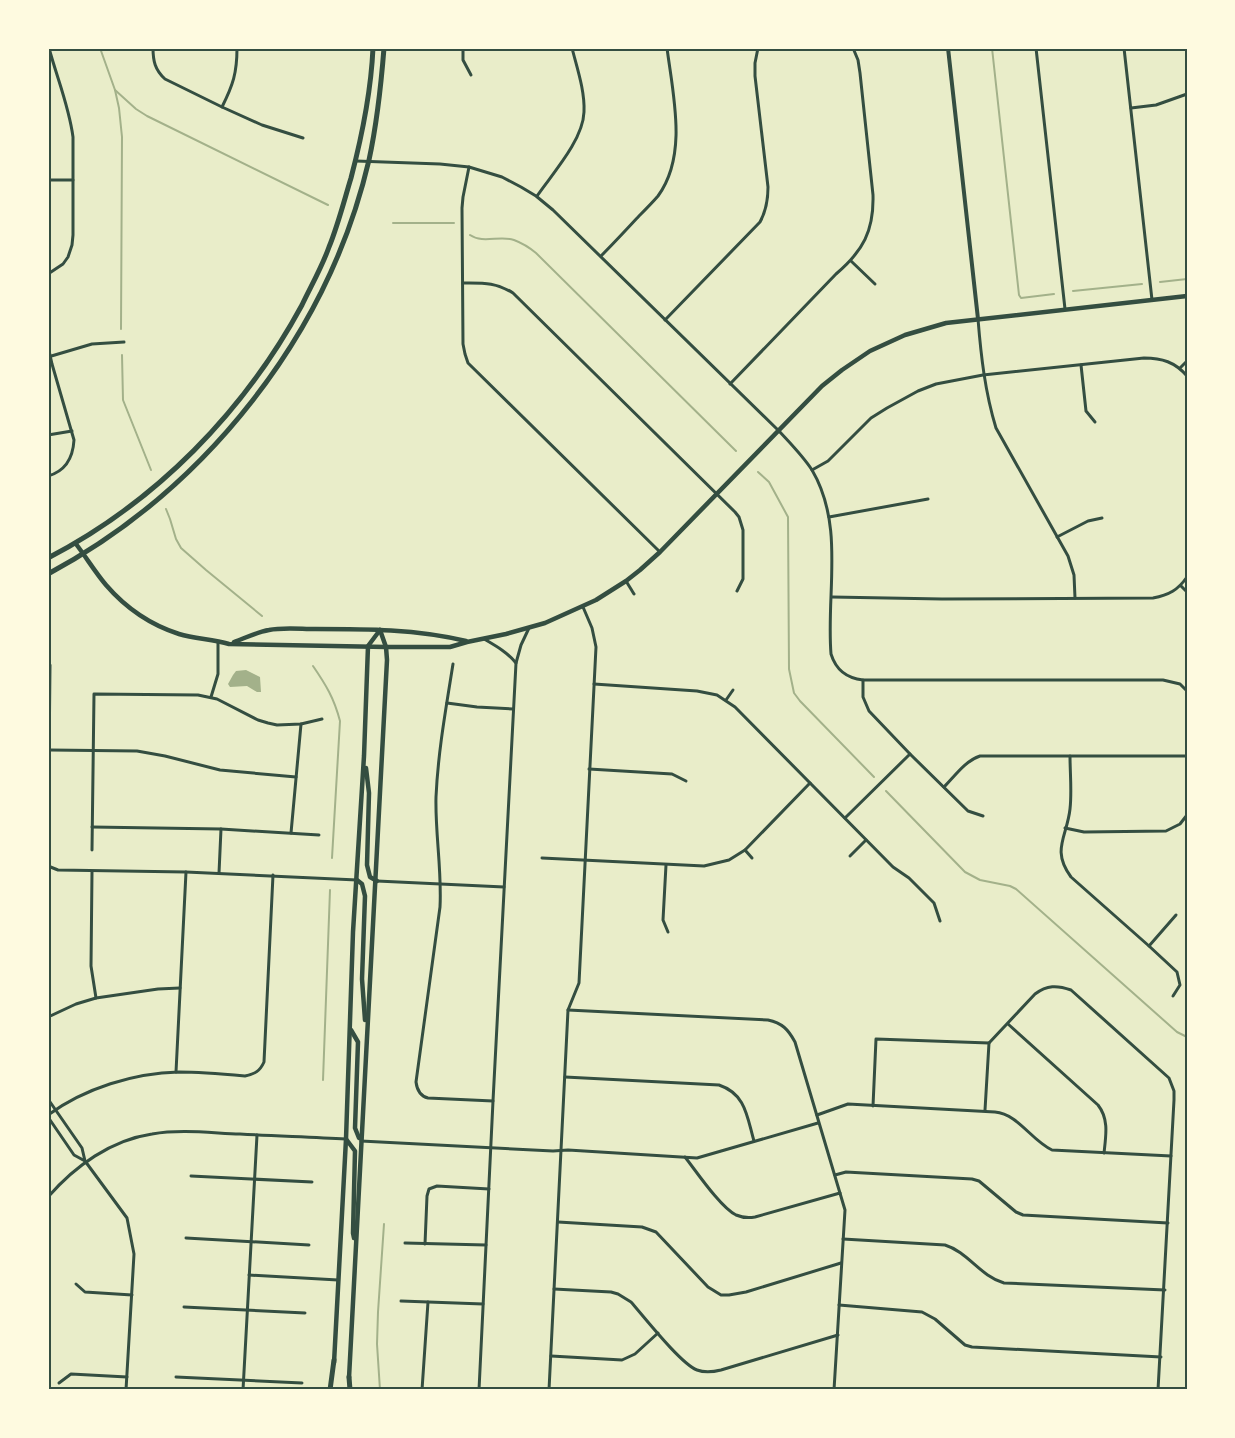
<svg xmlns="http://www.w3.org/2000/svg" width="1235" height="1438" font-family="Cabin,sans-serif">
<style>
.water{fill:#a3b18a}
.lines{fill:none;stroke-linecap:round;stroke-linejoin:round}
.stream{stroke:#a3b18a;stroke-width:2}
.minor{stroke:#344e41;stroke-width:3}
.tertiary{stroke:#344e41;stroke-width:4}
.secondary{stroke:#344e41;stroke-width:4.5}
.primary{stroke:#344e41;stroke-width:5}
.trunk{stroke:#344e41;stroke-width:5}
.neatline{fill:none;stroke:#344e41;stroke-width:2}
</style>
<rect width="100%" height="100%" fill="#e9edc9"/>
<polygon class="water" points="246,670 260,677 261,692 257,692 247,686 230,687 228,684 233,675 236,671"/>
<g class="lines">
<g class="stream">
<polyline points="100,48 115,90 119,108 122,137 121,329"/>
<polyline points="992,48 1019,295 1021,298 1054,294"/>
<polyline points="115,90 136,109 147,116 328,205"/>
<polyline points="393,223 454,223"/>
<path d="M470 235C483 244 500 235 514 240 522 243 530 248 536 253L736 451"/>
<polyline points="1160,282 1187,279"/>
<polyline points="1073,291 1142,284"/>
<polyline points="122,355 123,400 151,470"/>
<polyline points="758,472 769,482 788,517 789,669 794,693 800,701 874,777"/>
<polyline points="166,509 170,519 176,539 181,548 206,570 262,616"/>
<path d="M313 666C326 685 334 698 340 721L332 858"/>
<polyline points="886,791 965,872 980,880 1010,886 1016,889 1177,1032 1187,1037"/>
<polyline points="323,1080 330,890"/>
<polyline points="380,1390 377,1344 378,1312 384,1224"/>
</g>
<g class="minor">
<path d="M153 48C153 61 155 70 165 79L222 107 262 125 303 138"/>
<polyline points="463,48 463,60 471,75"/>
<polyline points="1036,48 1065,309"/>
<polyline points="1124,48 1152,300"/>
<path d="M222 107C233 85 237 73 237 48"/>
<polyline points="1131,108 1156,105 1187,94"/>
<path d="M356 161 440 164 469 167 502 177 521 187 536 196 553 210 779 431C790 443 803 456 812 470 845 526 826 593 831 654 836 670 846 678 863 680H1163L1180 684 1187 691"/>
<polyline points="469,167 463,197 462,208 463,344 465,354 468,363 660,552"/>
<polyline points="48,180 73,180"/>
<path d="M537 196C553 173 583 140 584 112 585 91 577 68 572 48"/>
<path d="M601 256C614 243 626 230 639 216 645 210 652 203 658 196 688 155 673 95 667 48"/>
<polyline points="851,261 875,284"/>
<path d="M48 274 63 264 68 257 72 245 73 235V137C69 106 57 78 49 48"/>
<path d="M463 283C483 283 496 282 513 293L735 512 739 517 743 530V579L737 591"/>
<path d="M978 319C981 356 985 392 996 428L1068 556 1074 575 1075 598"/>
<path d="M665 320 760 222C766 211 768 200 768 187L755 76V63L758 48"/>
<path d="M48 346 52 364 74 440C73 457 66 471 48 476"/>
<polyline points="48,357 92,344 124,342"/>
<polyline points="1081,365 1086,411 1095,422"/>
<polyline points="1180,368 1187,361"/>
<path d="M730 384 836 274C863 251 874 231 873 195L860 73 858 60 853 48"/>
<polyline points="48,435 72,431"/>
<path d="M812 470 828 461 871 418 887 408 918 391 936 384 983 375 1144 358C1162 358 1175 362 1187 376"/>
<polyline points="829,517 928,499"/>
<polyline points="1057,537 1088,521 1102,518"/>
<polyline points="626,581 634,594"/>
<polyline points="1181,586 1187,592"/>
<path d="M832 597 942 599 1153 598C1169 595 1178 590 1187 577"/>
<path d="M484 639C496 646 507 652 516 663"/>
<path d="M453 664C446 708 438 752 436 797 435 833 442 870 440 907L416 1082C417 1090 420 1096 428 1098L493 1101"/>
<polyline points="863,680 863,697 869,711 910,754 968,811 983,816"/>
<polyline points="594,684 697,691 717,695 735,707 893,867 909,878 934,903 940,921"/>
<polyline points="211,697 218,674 218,642"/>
<polyline points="726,700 733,690"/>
<polyline points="447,703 477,707 513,709"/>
<polyline points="50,750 137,751 165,756 220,770 296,777"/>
<path d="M1070 756C1070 773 1072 792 1070 809 1067 837 1051 850 1071 877L1149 946"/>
<polyline points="589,769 672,774 686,781"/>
<path d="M944 787C955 776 965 761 980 756H1187"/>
<polyline points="845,818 910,754"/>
<polyline points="92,827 221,829 319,835"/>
<polyline points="1065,828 1084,832 1166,831 1180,824 1187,815"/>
<polyline points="291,833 301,724"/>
<polyline points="92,850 94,694 198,695 217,699 258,720 268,723 277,725 301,724 322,719"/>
<polyline points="745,850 752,858"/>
<polyline points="850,856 866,840"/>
<polyline points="48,857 50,665"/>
<polyline points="542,858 704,866 729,860 745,850 810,783"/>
<polyline points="666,865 663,920 668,932"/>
<polyline points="48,866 58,870 186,872 357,880"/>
<polyline points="92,872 91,966 96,998"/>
<polyline points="219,873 221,829"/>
<polyline points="377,881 504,887"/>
<polyline points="1173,996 1180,985 1177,972 1149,946 1176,915"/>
<path d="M568 1010 768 1020C782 1023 788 1029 795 1042L845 1210 834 1390"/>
<polyline points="48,1017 76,1004 96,998 158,989 180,988"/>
<path d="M1008 1024 1098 1105C1109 1119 1106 1135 1104 1153"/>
<polyline points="176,1072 186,872"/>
<path d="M565 1077 719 1085C746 1094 747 1117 754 1141"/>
<polyline points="48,1099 82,1148 85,1161"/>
<path d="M873 1106 876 1039 989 1043 1035 994C1047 985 1057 985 1071 990L1169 1078 1174 1091V1100L1158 1390"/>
<polyline points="985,1110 989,1043"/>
<path d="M48 1115C85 1088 134 1073 179 1072 201 1072 223 1074 245 1076 255 1074 260 1071 264 1062L273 875"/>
<path d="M817 1115 848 1104 995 1112C1018 1114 1031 1140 1052 1150L1171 1156"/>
<polyline points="48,1117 74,1155 85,1161 127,1218 134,1254 126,1390"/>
<polyline points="361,1141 553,1151 568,1150 697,1158 818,1123"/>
<path d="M685 1157C696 1171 721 1208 736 1215 743 1218 749 1218 755 1217L840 1193"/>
<polyline points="835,1175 846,1172 972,1179 979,1181 1016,1212 1023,1215 1168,1223"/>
<polyline points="191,1176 312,1182"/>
<path d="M48 1197C75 1166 111 1140 152 1134 181 1129 211 1133 240 1134 276 1136 311 1137 346 1139"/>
<polyline points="558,1222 642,1227 656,1232 708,1287 721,1295 729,1295 746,1292 841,1263"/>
<polyline points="186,1238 309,1245"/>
<path d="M843 1239 945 1245C968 1252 980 1276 1004 1283L1165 1290"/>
<polyline points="405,1243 486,1245"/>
<polyline points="425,1244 427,1196 429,1189 437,1186 489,1189"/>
<polyline points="249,1275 338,1280"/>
<polyline points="76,1284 85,1292 132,1295"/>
<path d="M554 1289 611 1292 618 1294 631 1302C645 1318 681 1364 697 1370 705 1373 713 1372 721 1370L838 1335"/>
<polyline points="401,1301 483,1304"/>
<polyline points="839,1305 922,1312 935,1319 965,1345 972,1347 1161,1357"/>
<polyline points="184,1307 305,1313"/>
<polyline points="551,1356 622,1360 635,1354 658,1333"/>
<polyline points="176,1377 302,1383"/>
<polyline points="59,1383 71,1374 127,1377"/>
<polyline points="243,1390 257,1135"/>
<polyline points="422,1390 428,1302"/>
<polyline points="479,1390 493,1101 516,663 521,645 529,628"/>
<polyline points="549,1390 568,1010 579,983 596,647 592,628 583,607"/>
</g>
<polyline class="tertiary" points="948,48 978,319"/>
<g class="secondary">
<path d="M76 544C86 557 95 572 106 585 125 607 151 625 179 634 195 639 212 639 229 644L386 647H450L467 642 506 634 545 623 596 600 626 581 640 570 660 552 822 386 842 370 870 351 905 335 946 323 1187 296"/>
<path d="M234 642C245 638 257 632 269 630 282 627 301 629 315 629 366 629 416 629 466 641"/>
<polyline points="366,768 369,793 367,865 370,877 377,881"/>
<polyline points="357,880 362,884 365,896 362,979 365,1020"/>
<polyline points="351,1030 358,1042 355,1128 359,1138"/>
<polyline points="346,1139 355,1151 353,1233 354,1238"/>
<polyline points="334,1363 346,1139 353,932 364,756 368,646 380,630"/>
<path d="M349 1378C360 1139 376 900 387 660L386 647 380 630"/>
</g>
<g class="primary">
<path d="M48 558C156 502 244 412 302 305 311 286 322 267 329 247 338 225 344 201 351 178 362 136 371 92 373 48"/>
<path d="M48 574C206 489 328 335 369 160 377 123 381 86 384 48"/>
</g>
<g class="trunk">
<polyline points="349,1377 350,1390"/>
<polyline points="330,1390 334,1360"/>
</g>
</g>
<rect width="1235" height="1438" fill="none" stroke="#fefae0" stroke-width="99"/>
<rect x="50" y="50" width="1136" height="1338" class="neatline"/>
</svg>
